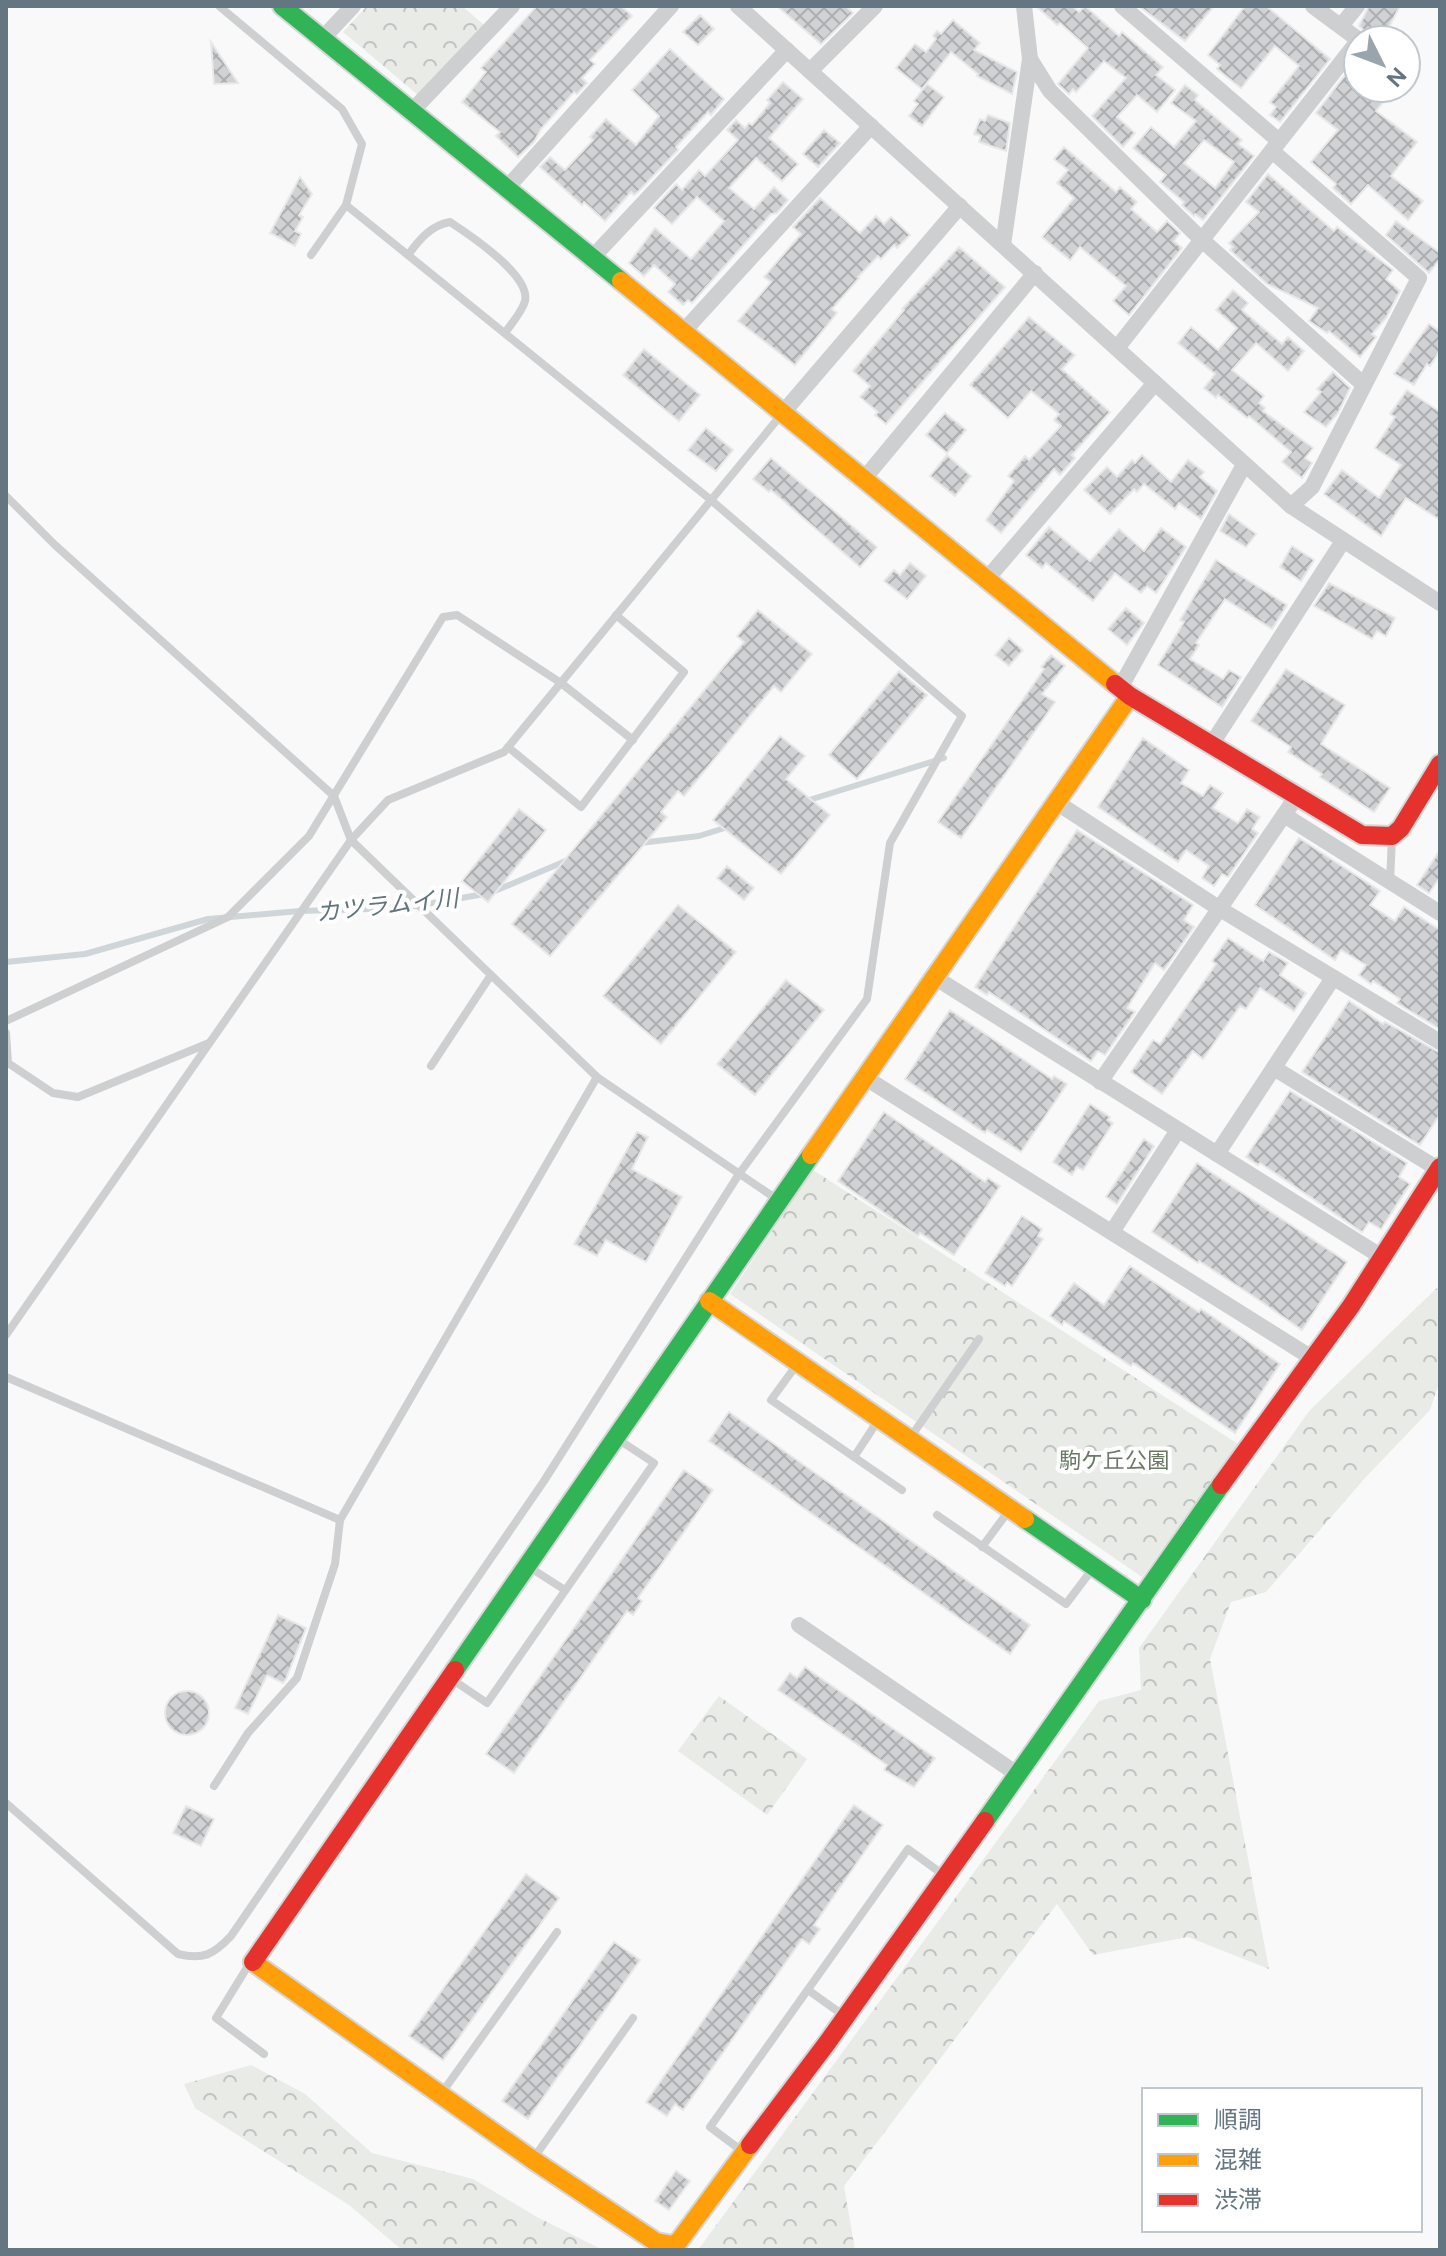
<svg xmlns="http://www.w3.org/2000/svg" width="1446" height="2256" font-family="Figtree,'Noto Sans JP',sans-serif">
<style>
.forest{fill:url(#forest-crowns)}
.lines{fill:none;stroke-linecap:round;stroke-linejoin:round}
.stream{stroke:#ced6d9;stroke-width:6}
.building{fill:url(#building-cross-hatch);stroke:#e8e8e8;stroke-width:2;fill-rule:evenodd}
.fast-casing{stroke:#d5d6d7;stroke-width:22}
.slow-casing{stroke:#d5d6d7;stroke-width:22}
.jam-casing{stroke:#d5d6d7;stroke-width:22}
.lane{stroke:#cecfd0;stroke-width:8}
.street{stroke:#cecfd0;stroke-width:16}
.fast{stroke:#30b455;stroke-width:18}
.slow{stroke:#ff9f0a;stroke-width:18}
.jam{stroke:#e5322d;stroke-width:18}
.labels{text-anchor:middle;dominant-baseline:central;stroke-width:8;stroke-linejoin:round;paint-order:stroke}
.park-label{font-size:22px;fill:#687a64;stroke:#fff}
.water-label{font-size:24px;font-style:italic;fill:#60757c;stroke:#fff}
</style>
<defs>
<pattern id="forest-crowns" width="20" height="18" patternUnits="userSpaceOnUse" patternTransform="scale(2)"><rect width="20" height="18" fill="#e8ebe6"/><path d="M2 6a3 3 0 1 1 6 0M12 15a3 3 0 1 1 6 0" fill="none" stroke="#c0c3c0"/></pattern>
<pattern id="building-cross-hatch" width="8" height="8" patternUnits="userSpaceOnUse" patternTransform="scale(2)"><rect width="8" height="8" fill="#d0d2d3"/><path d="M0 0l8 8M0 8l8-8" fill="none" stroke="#acafb1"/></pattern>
</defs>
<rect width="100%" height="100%" fill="#f9f9f9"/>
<g class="forest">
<polygon points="367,6 462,6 484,25 418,95 343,32"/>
<polygon points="813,1170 1238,1444 1142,1577 730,1294"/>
<polygon points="1440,1285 1440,1380 1430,1410 1365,1478 1266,1592 1231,1602 1210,1659 1269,1969 1188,1937 1093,1955 1057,1904 844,2186 855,2250 698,2250 1099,1701 1141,1690 1139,1648 1310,1410"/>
<polygon points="719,1696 807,1759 767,1815 678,1751"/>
<polygon points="251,2065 305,2094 372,2153 473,2179 537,2217 603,2250 402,2250 349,2205 195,2108 184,2084"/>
</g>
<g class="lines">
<g class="stream">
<polyline points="806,801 944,758"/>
<polyline points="640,843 699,836 731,826"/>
<polyline points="6,962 85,954 208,919 300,911 404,908 490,893 568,860"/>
</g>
</g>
<g class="building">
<polygon points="537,6 621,6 632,16 590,60 595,64 582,78 587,83 577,94 574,92 541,129 534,142 518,157 496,136 500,132 462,102 486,72 481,68"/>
<polygon points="777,6 846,6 853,13 821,44"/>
<polygon points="1036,6 1072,6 1079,12 1085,6 1119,36 1122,32 1163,67 1156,75 1175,90 1157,112 1137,95 1117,117 1135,133 1123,147 1092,116 1126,78 1104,61 1076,92 1073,89 1069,94 1058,84 1088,48 1060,23 1057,25"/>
<polygon points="1139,6 1214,6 1185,41"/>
<polygon points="1245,6 1266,6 1330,59 1280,122 1270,115 1276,107 1270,102 1299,66 1275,46 1241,88 1217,69 1220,65 1208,55"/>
<polygon points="1369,6 1400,6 1382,40 1368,34 1359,26"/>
<polygon points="700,15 714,29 698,45 683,32"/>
<polygon points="953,20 980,43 974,50 1017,72 1012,94 977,76 978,74 951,52 922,89 896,68 915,44 926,52 936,39 933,36 937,31 941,34"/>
<polygon points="211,42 238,83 214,84"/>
<polygon points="670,49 724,99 711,115 708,112 676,147 678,150 638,192 634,195 631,192 605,221 584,202 582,205 540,167 550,157 565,170 593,140 590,137 606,119 636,145 659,116 632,90"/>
<polygon points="1358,66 1358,88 1378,88 1388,96 1376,111 1417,142 1391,176 1423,201 1408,220 1368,185 1351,204 1333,188 1336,184 1311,162 1338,130 1316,113 1346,74 1349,77"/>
<polygon points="783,82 803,99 769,138 798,164 782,181 756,158 729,188 754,209 774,187 788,200 777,213 771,214 692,303 688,300 683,305 668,292 675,284 654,265 644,276 629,263 655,228 691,259 724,221 697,197 672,224 654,208 676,184 682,190 699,170 705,176 738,140 727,130 736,120 745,128 749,123 752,125 770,103 767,100"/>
<polygon points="927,84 944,97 922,126 909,116 918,104 914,101"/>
<path d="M1185 85 1198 95 1195 100 1242 140 1238 144 1254 156 1203 220 1195 214 1194 216 1182 205 1184 202 1160 182 1166 175 1133 148 1151 127 1174 147 1196 121 1171 103ZM1204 140 1234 162 1215 188 1184 163Z"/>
<polygon points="988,115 1010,123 1006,151 979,142 981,136 974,134 980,119 985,121"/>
<polygon points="824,130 840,143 818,167 803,154"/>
<polygon points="1064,147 1116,192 1120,187 1137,202 1131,209 1157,232 1167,221 1180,233 1174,241 1182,248 1129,315 1113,301 1126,286 1080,247 1070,260 1042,237 1074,198 1057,183 1068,170 1054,159"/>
<polygon points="1268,174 1334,231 1337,227 1393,270 1386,279 1400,291 1386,318 1372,334 1376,337 1360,357 1329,331 1327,333 1309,321 1318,308 1267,284 1230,250 1233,247 1229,243 1259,212 1246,202"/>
<polygon points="300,177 312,194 299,215 303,217 295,231 301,234 295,246 270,233"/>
<polygon points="820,198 860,233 876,216 884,224 891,217 910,235 897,248 894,245 881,259 878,256 858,277 859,278 832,309 837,313 795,365 738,321 771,282 764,277 801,234 793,227"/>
<polygon points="1396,221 1440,253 1440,259 1429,273 1386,235"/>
<polygon points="959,247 1005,287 886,424 875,415 878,412 860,397 870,386 853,371 904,310 902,309"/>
<polygon points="1233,290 1248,303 1242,310 1282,344 1288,337 1304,351 1288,371 1256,343 1232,370 1264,396 1259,403 1265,408 1263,411 1313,448 1305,458 1312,463 1302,478 1282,462 1291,452 1249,416 1247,418 1218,395 1216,398 1204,388 1215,374 1178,343 1191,327 1218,350 1237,328 1216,310"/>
<polygon points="1029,317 1075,355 1062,369 1110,412 1072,455 1075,458 1060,475 1054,469 1001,533 986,520 1014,481 1008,476 1025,456 1029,460 1061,426 1054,420 1059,414 1031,391 1008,418 970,385"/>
<polygon points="1429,324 1440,332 1440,350 1430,366 1427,364 1414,385 1394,374"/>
<polygon points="644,349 700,395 679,421 623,375"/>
<polygon points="1333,372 1350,388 1338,413 1326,427 1304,412 1321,392 1317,389"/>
<polygon points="1407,390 1440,412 1440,520 1406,498 1381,536 1324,494 1342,470 1379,498 1401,465 1375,448 1395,417 1390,414"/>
<polygon points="945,413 966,430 947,453 926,435"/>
<polygon points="706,428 733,450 716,471 688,450"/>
<polygon points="947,455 971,476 955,496 930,476"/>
<polygon points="1142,455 1171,482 1188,460 1204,472 1200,477 1217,491 1201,519 1179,503 1175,509 1144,484 1137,492 1134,489 1110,514 1084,490 1107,467 1117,477 1132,460 1135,463"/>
<polygon points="771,458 877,547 860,567 771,490 769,492 753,479"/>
<polygon points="1229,514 1256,534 1246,547 1220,531"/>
<polygon points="1049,527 1090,561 1119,529 1144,551 1161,528 1186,547 1156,593 1147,586 1141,593 1115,573 1093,601 1046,563 1042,568 1026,555"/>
<polygon points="1292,546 1314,560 1301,581 1280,567"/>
<polygon points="1216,560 1287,605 1272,629 1225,599 1196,643 1199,645 1190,659 1223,679 1229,670 1241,677 1222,707 1158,665 1184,622 1180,620"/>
<polygon points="910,563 926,576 907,599 884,581 894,570 900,575"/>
<polygon points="1329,583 1395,618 1386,636 1377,631 1372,639 1314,606"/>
<polygon points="1126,608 1144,623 1127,645 1108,629"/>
<polygon points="758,610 812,654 781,692 774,686 684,796 678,791 661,812 667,817 550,956 512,924 744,642 737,636"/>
<polygon points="1009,638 1023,650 1009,666 995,655"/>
<polygon points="1051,655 1065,666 1042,694 1055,702 961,838 938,822 1044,669 1041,667"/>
<polygon points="1286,669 1345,705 1321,744 1390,788 1374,812 1320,777 1322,774 1288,752 1291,747 1251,721"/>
<polygon points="899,671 927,695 857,779 829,755"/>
<polygon points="780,736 805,756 786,779 830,815 781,874 713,820"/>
<polygon points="1143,738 1189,770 1181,783 1203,796 1210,785 1223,793 1213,808 1238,823 1247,809 1260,817 1252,829 1258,833 1228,877 1222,874 1214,886 1202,878 1209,866 1186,850 1178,862 1098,807"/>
<polygon points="519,809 546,830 488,902 462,881"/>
<polygon points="1077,830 1193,905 1184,920 1194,927 1164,970 1155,963 1127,1008 1135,1012 1105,1055 1098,1051 1091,1061 989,992 987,995 975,987"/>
<polygon points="1299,838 1380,891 1370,905 1395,921 1404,907 1440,930 1440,1029 1397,1003 1400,999 1373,981 1371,984 1359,975 1366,965 1341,950 1335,960 1255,905"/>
<polygon points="1440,850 1440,877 1429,893 1417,885"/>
<polygon points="727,866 754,888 744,900 717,878"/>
<polygon points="678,905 736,952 661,1044 603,996"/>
<polygon points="1228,938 1263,961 1269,952 1288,963 1280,975 1306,993 1294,1011 1260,988 1246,1009 1240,1006 1203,1059 1193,1051 1162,1094 1131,1072 1153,1040 1160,1044 1216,964 1212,961"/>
<polygon points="786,980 824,1010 755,1095 717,1064"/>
<polygon points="1349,1001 1383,1024 1385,1022 1440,1053 1440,1114 1420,1145 1302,1072"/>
<polygon points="950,1010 1052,1079 1054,1076 1067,1084 1021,1152 987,1130 985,1133 905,1079"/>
<polygon points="1290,1091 1407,1163 1399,1177 1410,1184 1381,1229 1369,1222 1362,1232 1260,1163 1258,1165 1246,1157"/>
<polygon points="1090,1104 1110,1117 1108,1120 1113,1123 1083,1170 1077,1167 1072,1175 1053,1162"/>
<polygon points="884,1112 985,1182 988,1178 1000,1186 954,1255 920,1233 918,1236 838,1181"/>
<polygon points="637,1132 648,1137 632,1169 682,1197 646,1262 606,1240 597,1256 574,1244"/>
<polygon points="1144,1139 1154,1146 1117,1204 1106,1197"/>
<polygon points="1197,1163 1347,1262 1302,1330 1256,1298 1199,1261 1198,1263 1152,1232"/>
<polygon points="1022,1216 1042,1229 1038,1236 1043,1239 1012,1286 1007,1282 1005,1286 985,1273"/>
<polygon points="1130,1266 1199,1312 1201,1309 1213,1317 1280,1364 1235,1433 1133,1363 1131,1366 1064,1321 1062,1325 1050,1316 1074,1283 1104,1305"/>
<polygon points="729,1412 1030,1625 1010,1654 709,1441"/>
<polygon points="684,1470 713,1490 638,1598 642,1601 633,1615 627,1611 514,1773 486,1754"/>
<polygon points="278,1615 306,1628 286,1679 283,1683 267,1675 248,1714 235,1708"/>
<polygon points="805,1667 935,1758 914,1787 884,1770 887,1765 778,1690 790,1673 797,1678"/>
<circle cx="187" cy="1713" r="22"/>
<polygon points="854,1805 883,1825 814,1925 820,1929 809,1944 802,1939 683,2110 675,2104 667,2116 646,2102"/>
<polygon points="186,1806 214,1819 201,1846 173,1833"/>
<polygon points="526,1874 559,1898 443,2060 409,2036"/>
<polygon points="614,1942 640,1960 528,2119 502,2101"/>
<polygon points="676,2171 690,2181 669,2210 655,2201"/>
</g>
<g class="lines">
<defs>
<g id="fast">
<polyline points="282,6 621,281"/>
<polyline points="1025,1519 1142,1600"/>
<polyline points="455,1670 811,1155"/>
<polyline points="985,1821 1221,1485"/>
</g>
<g id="slow">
<polyline points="621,281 1115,684"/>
<polyline points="811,1155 1130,696"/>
<polyline points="709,1301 1025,1519"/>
<polyline points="253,1962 533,2160 656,2242 673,2245 679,2241 750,2145"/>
</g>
<g id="jam">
<polyline points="1115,684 1130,696 1362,835 1392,836 1401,828 1440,764"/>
<polyline points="1221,1485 1351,1306 1440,1167"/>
<polyline points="253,1962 455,1670"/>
<polyline points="750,2145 827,2043 985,1821"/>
</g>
</defs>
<use href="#fast" class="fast-casing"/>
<use href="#slow" class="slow-casing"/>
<use href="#jam" class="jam-casing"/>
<g class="lane">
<polyline points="311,255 346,205"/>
<path d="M408 255C419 240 431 225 450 222 470 235 531 276 525 301 522 312 511 324 505 333"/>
<polyline points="6,496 55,545 334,796 351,840 597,1077 778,1200"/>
<polyline points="508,747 581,807 684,672 616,615"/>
<polyline points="1390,882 1392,837"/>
<polyline points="6,1021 228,917 309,836 443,617 457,615 561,683 633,740"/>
<polyline points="6,1033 8,1063 53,1093 78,1097 209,1043"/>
<polyline points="431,1066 491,975"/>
<polyline points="6,1335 351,840 388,800 504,752 781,415"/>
<polyline points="798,1363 771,1400 902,1490"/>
<polyline points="6,1377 340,1520 597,1077"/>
<polyline points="910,1438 979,1339"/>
<polyline points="854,1457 879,1419"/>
<polyline points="937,1515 1066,1604 1094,1567"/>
<polyline points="982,1547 1010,1509"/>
<polyline points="529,1567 565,1590"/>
<polyline points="450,1678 487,1703 654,1463 616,1438"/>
<polyline points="214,1786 248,1733 297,1678 335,1564 340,1520"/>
<path d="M6 1803 178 1954C203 1960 213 1955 231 1936L544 1481 739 1174 867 999 890 843 962 716 711 500 346 205 362 144 342 109 219 6"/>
<polyline points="251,1961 216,2018 264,2054"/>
<polyline points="808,1990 843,2015"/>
<polyline points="441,2094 557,1932"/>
<polyline points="742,2151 710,2127 908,1849 945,1876"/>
<polyline points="533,2159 633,2018"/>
</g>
<g class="street">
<polyline points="738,6 1291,506 1440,603"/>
<polyline points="1122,6 1279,141"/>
<polyline points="1313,6 1359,40"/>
<polyline points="1341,26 1357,6"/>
<polyline points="322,39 353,6"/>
<polyline points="1030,59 1050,91 1202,240 1364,385"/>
<polyline points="810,71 875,6"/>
<polyline points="411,112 512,6"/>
<polyline points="1272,151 1419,278 1312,487 1291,506"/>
<polyline points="506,189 671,6"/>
<polyline points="1003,245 1030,59 1024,6"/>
<polyline points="591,259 787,50"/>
<polyline points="682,333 871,126"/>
<polyline points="1117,348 1358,41"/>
<polyline points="781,415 960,206"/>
<polyline points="863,480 1035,273"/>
<polyline points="986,580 1155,383"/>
<polyline points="1120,688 1244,465"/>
<polyline points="1211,745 1343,541"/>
<polyline points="1056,802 1220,909 1440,1042"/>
<polyline points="1284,815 1440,913"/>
<polyline points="934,977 1382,1257"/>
<polyline points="1274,1068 1438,1169"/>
<polyline points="864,1077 1312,1358"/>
<polyline points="1100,1082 1297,796"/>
<polyline points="1217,1154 1333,978"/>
<polyline points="1112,1232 1178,1130"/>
<polyline points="799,1625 1017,1774"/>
</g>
<use href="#fast" class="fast"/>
<use href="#slow" class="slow"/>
<use href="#jam" class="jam"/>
</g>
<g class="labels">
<g class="park-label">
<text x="1114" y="1460">駒ケ丘公園</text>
</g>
<g class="water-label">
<text transform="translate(387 905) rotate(-6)">カツラムイ川</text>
</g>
</g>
<rect width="1446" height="2256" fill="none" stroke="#657683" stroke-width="16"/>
<rect x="1142" y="2088" width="280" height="144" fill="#ffffff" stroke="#c1c8cd" stroke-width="2"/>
<rect x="1158" y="2114" width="40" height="12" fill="#30b455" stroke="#c1c8cd" stroke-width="2"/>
<text x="1214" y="2128" font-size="24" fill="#657683">順調</text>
<rect x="1158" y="2154" width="40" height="12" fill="#ff9f0a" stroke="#c1c8cd" stroke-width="2"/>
<text x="1214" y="2168" font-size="24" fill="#657683">混雑</text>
<rect x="1158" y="2194" width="40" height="12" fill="#e5322d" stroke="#c1c8cd" stroke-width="2"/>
<text x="1214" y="2208" font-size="24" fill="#657683">渋滞</text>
<g transform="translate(1382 64) rotate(132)"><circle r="38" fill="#ffffff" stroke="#c1c8cd" stroke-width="2"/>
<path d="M0-6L14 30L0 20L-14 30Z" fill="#99a4ac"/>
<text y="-12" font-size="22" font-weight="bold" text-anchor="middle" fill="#657683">N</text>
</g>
</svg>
